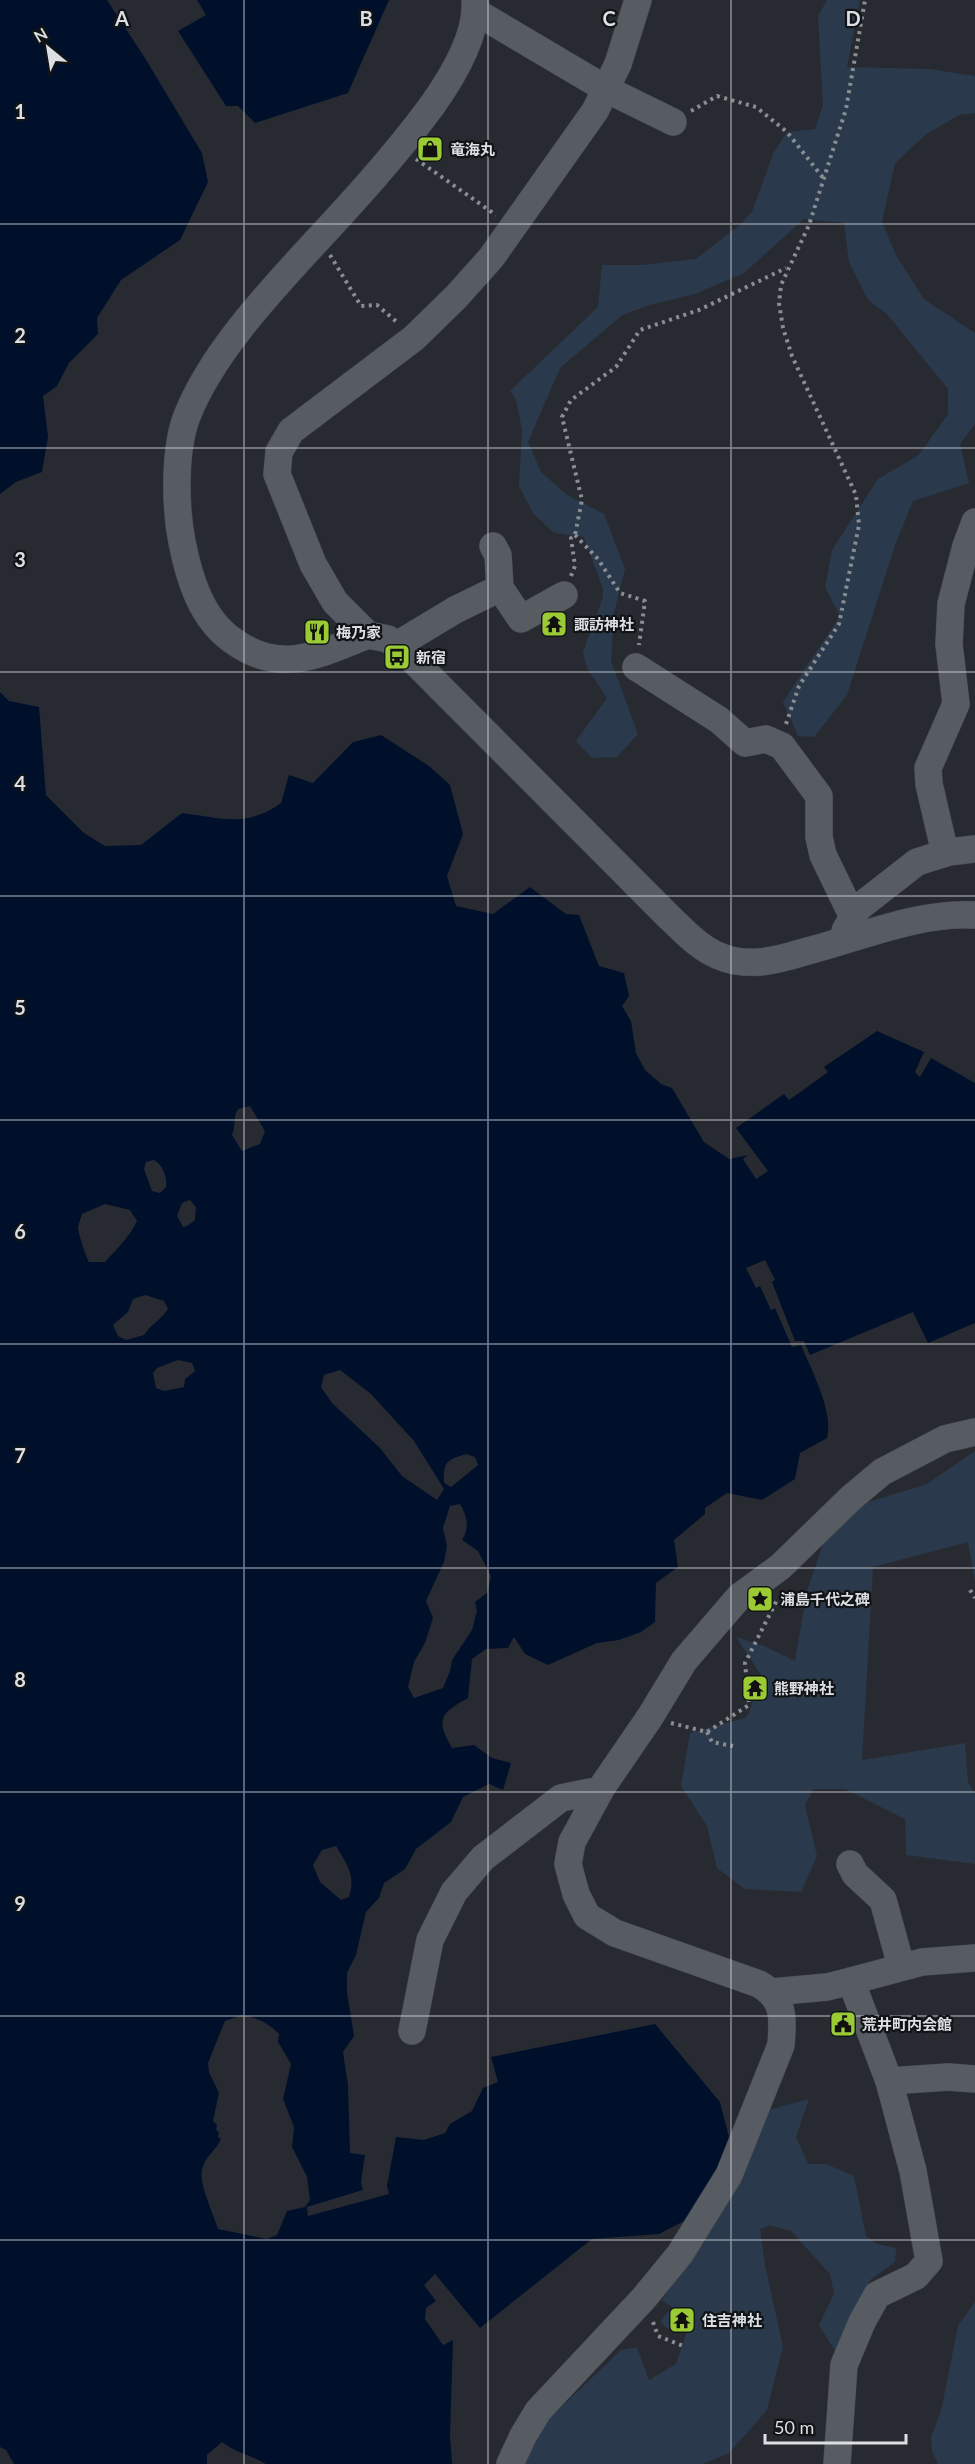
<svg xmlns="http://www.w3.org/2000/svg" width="975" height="2464" font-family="Lato,'Noto Sans JP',sans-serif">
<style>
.green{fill:#2a3a4c}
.water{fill:#00102b;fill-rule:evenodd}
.pier{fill:#272b31}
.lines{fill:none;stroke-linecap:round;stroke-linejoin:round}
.minor-casing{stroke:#45494e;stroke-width:28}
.path{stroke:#8a8d92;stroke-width:4;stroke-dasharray:3 4.5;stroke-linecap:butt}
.minor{stroke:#575c63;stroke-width:27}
.grid{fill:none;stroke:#dcdfe3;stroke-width:1.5;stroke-opacity:0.55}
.labels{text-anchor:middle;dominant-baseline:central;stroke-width:4.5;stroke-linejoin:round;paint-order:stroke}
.poi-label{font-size:15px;font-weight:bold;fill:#dcdfe3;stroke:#111416;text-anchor:start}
.grid-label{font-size:20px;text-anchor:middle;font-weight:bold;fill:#dcdfe3;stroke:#111416;stroke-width:4.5;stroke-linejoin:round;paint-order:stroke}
</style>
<rect width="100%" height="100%" fill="#272b31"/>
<g class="green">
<polygon points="827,0 860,0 847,67 929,69 975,76 975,113 959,115 925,135 895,163 882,222 897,257 924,299 975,333 975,424 960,444 969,483 913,501 895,545 847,695 814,737 798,736 783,702 840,616 825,587 832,550 878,479 919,455 948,414 948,389 887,314 868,300 849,262 844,223 804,219 744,273 695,294 646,306 621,316 560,368 528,442 541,472 567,495 604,514 625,569 614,613 611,661 638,734 617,757 592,758 576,741 607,698 587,668 583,652 603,597 603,589 584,537 554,533 533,513 519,486 522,430 516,400 510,391 598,307 602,265 643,265 696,259 742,223 752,212 773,154 787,132 815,129 823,105 818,16"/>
<polygon points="975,1451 975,1580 968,1542 873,1567 862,1760 965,1743 968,1782 975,1794 975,1864 906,1855 905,1819 845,1789 813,1789 805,1805 817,1856 801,1892 745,1889 717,1868 707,1826 681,1786 690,1733 745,1718 749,1713 761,1675 736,1637 764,1646 795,1661 807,1591 824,1541 862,1504 927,1484"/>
<polygon points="809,2099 796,2137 808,2164 826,2164 854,2176 866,2236 877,2244 896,2248 895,2262 870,2280 844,2365 819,2325 834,2294 830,2274 791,2231 770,2225 760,2229 765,2265 783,2347 767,2410 729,2453 703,2464 525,2464 535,2432 621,2350 637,2347 649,2380 676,2364 691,2320 682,2314 668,2329 660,2322 672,2307 662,2300 734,2189 765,2111"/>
<polygon points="975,2302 975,2464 938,2464 932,2451 931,2437 941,2411 958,2326"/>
</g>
<g class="water">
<polygon points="0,0 107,0 145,58 202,153 208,182 180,240 121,280 97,318 98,334 69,363 57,386 43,396 48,437 42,472 16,482 0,494"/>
<polygon points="197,0 389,0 348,93 255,123 238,106 226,106 178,31 206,15"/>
<path d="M0 692 9 701 39 707 46 795 84 833 105 846 141 845 182 813C222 818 246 828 281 803L289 775 313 783 353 742 381 735 429 766 450 785 463 834 447 876 456 906 493 914 530 887 566 914 579 915 599 966 624 973 629 996 622 1006 631 1021 636 1053 645 1070 661 1084 672 1088 704 1142 729 1159 748 1155 743 1159 756 1179 768 1171 736 1128 784 1094 789 1100 828 1072 824 1067 877 1031 924 1052 915 1072 920 1077 931 1058 975 1083V1323L928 1343 913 1312 810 1355 804 1341H795L772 1282 775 1280 765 1260 746 1268 756 1288 760 1286 771 1310 775 1308 792 1347 801 1345C811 1369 834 1412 827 1438L800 1453 795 1479 762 1500 727 1493 705 1508V1514L674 1540 678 1567 656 1583 655 1622 641 1632 619 1640 597 1643 548 1665 525 1654 514 1637 508 1648 486 1649 472 1659 468 1698C441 1713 435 1719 452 1748L474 1745 492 1758 511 1763 503 1790 489 1784 463 1797 451 1822 416 1849 405 1869 384 1883 379 1898 366 1912 356 1955 347 1973V1992L354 2036 343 2052 348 2085 350 2153 365 2155 361 2182 363 2190 307 2207 308 2216 389 2194 387 2186 396 2137 424 2140 445 2133 450 2124 472 2111 483 2088 498 2082 491 2057 655 2024 720 2102 731 2145 712 2185 684 2221 659 2234 592 2239 480 2328 435 2274 424 2285 436 2301 426 2308 425 2319 443 2345 453 2340 450 2436 452 2464H266C251 2455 236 2453 222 2442L207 2455V2464H14L6 2450 0 2447ZM250 1106 265 1131 260 1144 242 1151 232 1135C236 1127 233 1116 238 1109ZM154 1160C164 1166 167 1178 166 1187L160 1193 152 1191 144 1169 146 1162ZM190 1200 196 1207 195 1220 187 1226 183 1227 177 1216 182 1203ZM105 1204 130 1210 137 1221C131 1235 116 1250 105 1262H89C86 1257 79 1235 78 1229 78 1225 81 1218 82 1214ZM145 1295 164 1301 168 1309C161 1320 150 1325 144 1335L126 1340 118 1336 113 1325 128 1312 133 1299ZM178 1360 192 1363 195 1371 185 1379 184 1387 164 1391 156 1388 153 1373 157 1368ZM466 1454 475 1457 478 1465 451 1487 444 1483C443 1461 447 1460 466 1454ZM460 1504C467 1516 470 1527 462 1540L478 1551 491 1576 487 1593 475 1602 477 1611 472 1630 452 1660 450 1671 443 1688 414 1698 408 1687 414 1662 425 1643 433 1618 426 1601 444 1562 447 1546 443 1528 450 1506ZM336 1846C347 1864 356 1876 349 1897L341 1900 320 1882 313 1865 322 1850ZM242 2015C258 2018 267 2022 279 2034L278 2042 291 2064 283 2099 294 2127 292 2147 307 2177 310 2200 305 2207 287 2211 277 2235 267 2239 218 2229C213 2212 197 2182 203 2166 207 2155 217 2149 221 2139L218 2137 219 2132 216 2130 217 2125 213 2121 219 2093 209 2072 208 2063 225 2021Z"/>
</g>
<polygon class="pier" points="340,1370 371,1394 414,1441 444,1489 437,1500 402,1476 380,1448 332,1403 321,1387 324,1375"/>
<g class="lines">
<defs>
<g id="minor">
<path d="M638 0 618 64 595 111 491 258 456 297 414 338 291 431 279 452 277 474 313 564 335 602 368 635 388 639 405 652 668 916C683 930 699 948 719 956 754 971 788 956 822 947 871 933 924 912 975 915"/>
<polyline points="476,12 606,89 673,122"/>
<polyline points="493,546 498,555 500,588 521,619 564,595"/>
<path d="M368 635C320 654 280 676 232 640 201 618 189 578 182 542 175 507 174 449 187 416 211 355 266 296 310 248 352 203 394 157 431 107 451 79 478 36 475 0"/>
<polyline points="397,645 455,610 500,588"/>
<polyline points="636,667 719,720 745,743 766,739 782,746 819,796 819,837 823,855 853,917"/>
<polyline points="945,853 929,784 928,768 956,704 949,644 951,604 966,546 975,522"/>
<polyline points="845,931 858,908 917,862 949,852 975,849"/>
<polyline points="850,1864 855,1874 883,1900 901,1966"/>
<polyline points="851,1981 922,1962 975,1958"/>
<polyline points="772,1992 827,1987 851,1981 889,2081 913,2171 929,2261 916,2276 877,2295 862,2322 844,2365 837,2464"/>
<polyline points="412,2031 430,1940 454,1892 483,1858 561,1798 590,1792 598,1794"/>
<polyline points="889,2081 948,2077 975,2079"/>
<path d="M510 2464 523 2436 538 2411 644 2298 680 2254 729 2175 781 2045C783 2018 785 1999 759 1984L615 1933 587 1916 576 1894 568 1864 572 1842 602 1787 650 1717 684 1661 739 1597 780 1567 851 1498 882 1472 945 1439 975 1432"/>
</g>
</defs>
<use href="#minor" class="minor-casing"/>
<g class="path">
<polyline points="691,111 717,96 756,107 787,132 824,179"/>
<polyline points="416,159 496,215"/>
<polyline points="330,255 361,306 377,305 398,323"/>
<polyline points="575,535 598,559 620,593 645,601 639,645"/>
<polyline points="571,576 575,566 571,538 575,535 582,500 562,417 571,400 616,367 640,330 699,310 786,268"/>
<polyline points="786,724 799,686 839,624 859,525 856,495 792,356 783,328 779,303 781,285 809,225 846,109 865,0"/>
<polyline points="970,1590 975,1598"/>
<polyline points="671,1723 707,1732 749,1705 745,1663 778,1598"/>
<polyline points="707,1732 712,1742 733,1746"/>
<polyline points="653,2322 658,2336 686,2347"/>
</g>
<use href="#minor" class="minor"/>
</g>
<path class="grid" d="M244 0V2464M488 0V2464M731 0V2464M0 224H975M0 448H975M0 672H975M0 896H975M0 1120H975M0 1344H975M0 1568H975M0 1792H975M0 2016H975M0 2240H975"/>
<defs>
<symbol id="shop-square" viewBox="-11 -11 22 22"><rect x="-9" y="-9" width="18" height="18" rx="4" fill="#9acb34" stroke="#111416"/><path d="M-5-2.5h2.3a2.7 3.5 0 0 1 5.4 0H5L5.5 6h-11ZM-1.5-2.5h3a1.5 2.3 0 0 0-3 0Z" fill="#111"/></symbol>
<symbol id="temple-square" viewBox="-11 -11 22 22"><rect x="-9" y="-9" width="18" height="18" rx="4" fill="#9acb34" stroke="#111416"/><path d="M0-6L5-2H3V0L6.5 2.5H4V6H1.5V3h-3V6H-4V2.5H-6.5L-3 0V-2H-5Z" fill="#111"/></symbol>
<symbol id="restaurant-square" viewBox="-11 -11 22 22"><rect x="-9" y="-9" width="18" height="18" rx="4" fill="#9acb34" stroke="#111416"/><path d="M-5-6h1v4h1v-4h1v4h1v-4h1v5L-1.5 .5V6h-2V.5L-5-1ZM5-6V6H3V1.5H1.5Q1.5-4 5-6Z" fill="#111"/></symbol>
<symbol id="bus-square" viewBox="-11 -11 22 22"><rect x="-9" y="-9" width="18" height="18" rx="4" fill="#9acb34" stroke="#111416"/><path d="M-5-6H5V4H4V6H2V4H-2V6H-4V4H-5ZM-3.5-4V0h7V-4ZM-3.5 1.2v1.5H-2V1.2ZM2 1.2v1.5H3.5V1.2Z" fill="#111"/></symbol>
<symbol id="sight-square" viewBox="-11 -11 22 22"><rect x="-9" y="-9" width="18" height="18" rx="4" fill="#9acb34" stroke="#111416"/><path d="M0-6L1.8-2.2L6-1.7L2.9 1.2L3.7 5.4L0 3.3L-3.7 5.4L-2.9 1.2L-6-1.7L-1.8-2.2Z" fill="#111"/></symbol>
<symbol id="civic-square" viewBox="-11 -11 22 22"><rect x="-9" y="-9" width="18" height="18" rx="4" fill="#9acb34" stroke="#111416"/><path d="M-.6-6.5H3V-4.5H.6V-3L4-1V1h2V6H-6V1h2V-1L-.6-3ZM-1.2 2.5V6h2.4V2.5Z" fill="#111"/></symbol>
</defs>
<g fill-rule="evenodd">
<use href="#shop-square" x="415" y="134" width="30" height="30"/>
<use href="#temple-square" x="539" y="609" width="30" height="30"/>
<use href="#restaurant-square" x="302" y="617" width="30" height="30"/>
<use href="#bus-square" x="382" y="642" width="30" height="30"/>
<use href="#sight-square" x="745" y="1584" width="30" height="30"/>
<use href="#temple-square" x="740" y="1673" width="30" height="30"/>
<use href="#civic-square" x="828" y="2009" width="30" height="30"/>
<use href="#temple-square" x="667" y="2305" width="30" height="30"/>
</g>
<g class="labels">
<g class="poi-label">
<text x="450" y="149">竜海丸</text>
<text x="574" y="624">諏訪神社</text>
<text x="336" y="632">梅乃家</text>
<text x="416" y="657">新宿</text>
<text x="780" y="1599">浦島千代之碑</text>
<text x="774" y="1688">熊野神社</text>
<text x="862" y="2024">荒井町内会館</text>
<text x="702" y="2320">住吉神社</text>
</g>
</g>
<g class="grid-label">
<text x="122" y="26">A</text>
<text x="366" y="26">B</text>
<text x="609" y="26">C</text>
<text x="853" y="26">D</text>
<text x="20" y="119">1</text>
<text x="20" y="343">2</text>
<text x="20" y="567">3</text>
<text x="20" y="791">4</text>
<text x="20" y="1015">5</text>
<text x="20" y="1239">6</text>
<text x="20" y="1463">7</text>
<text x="20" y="1687">8</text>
<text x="20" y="1911">9</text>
</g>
<g transform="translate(48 48) rotate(330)" stroke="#111416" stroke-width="4.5" paint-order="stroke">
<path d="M0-4.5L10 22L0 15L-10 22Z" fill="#dcdfe3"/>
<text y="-9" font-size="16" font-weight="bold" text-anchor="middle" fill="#dcdfe3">N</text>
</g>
<path d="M765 2434v9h141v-9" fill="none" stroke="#dcdfe3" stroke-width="3"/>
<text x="774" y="2434" font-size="18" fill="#dcdfe3" stroke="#111416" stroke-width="4.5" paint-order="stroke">50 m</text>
</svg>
